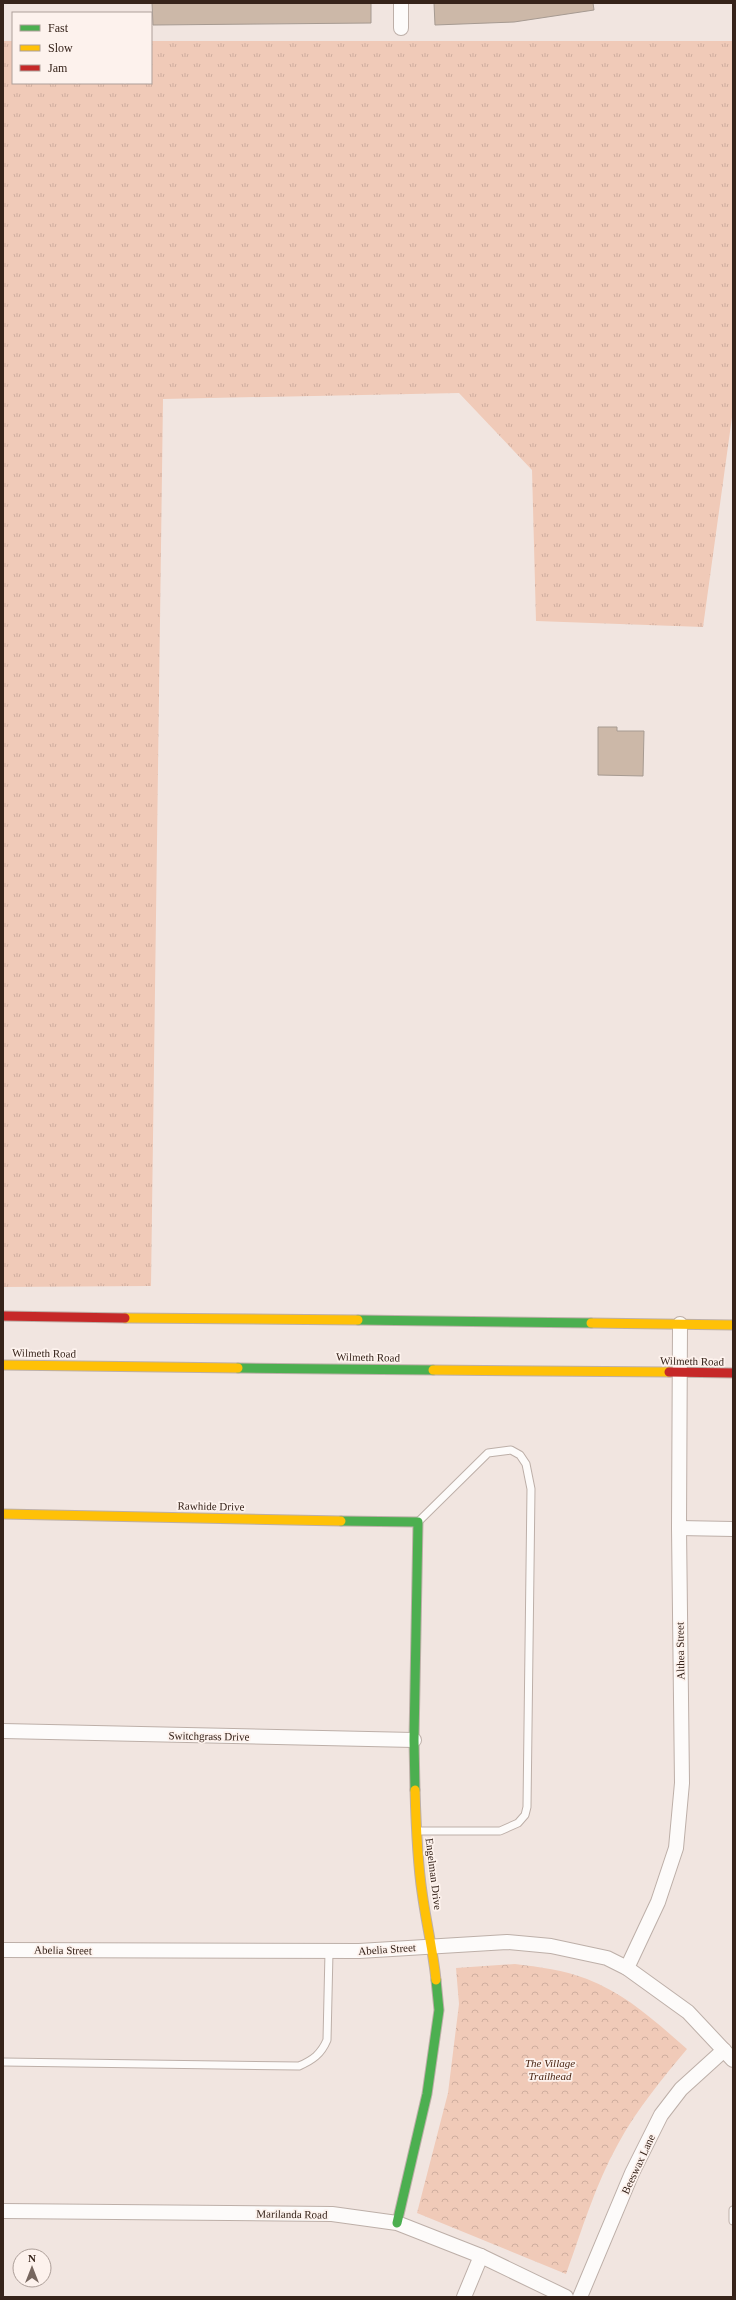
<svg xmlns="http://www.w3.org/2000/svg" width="736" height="2300" font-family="'Times New Roman',serif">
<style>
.grass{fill:url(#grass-tufts)}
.park{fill:url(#park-crowns)}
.building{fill:#ccb8a8;stroke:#a69a91}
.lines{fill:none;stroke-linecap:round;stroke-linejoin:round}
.lane-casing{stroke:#bdafa8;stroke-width:9}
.street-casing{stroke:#bdafa8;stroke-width:16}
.fast-casing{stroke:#bdafa8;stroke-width:11}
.slow-casing{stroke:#bdafa8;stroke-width:11}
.jam-casing{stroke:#bdafa8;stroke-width:11}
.lane{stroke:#fdfbfa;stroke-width:7}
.street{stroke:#fdfbfa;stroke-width:14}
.fast{stroke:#4caf50;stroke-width:9}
.slow{stroke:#ffc107;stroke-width:9}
.jam{stroke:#c62828;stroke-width:9}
.labels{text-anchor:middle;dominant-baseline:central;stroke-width:3.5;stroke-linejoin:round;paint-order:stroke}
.street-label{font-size:11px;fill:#36231a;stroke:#fdf2ed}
.park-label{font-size:11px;font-style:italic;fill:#492513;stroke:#fdf2ed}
</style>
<defs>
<pattern id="grass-tufts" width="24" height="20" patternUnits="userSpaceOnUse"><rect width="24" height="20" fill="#f0cab8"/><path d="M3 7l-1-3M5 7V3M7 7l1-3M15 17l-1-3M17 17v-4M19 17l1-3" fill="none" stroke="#cead9e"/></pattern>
<pattern id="park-crowns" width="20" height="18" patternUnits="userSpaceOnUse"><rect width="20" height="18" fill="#f0cab8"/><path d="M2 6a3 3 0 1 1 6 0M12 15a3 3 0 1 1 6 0" fill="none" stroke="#cead9e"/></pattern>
</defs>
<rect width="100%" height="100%" fill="#f1e5e0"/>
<polygon class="grass" points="3,41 13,41 13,83 151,83 151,41 733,41 733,410 703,627 536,621 532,470 459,393 163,399 151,1286 3,1287"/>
<path class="park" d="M515 1964C539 1967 564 1970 587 1979 626 1994 656 2022 687 2049 662 2079 637 2109 618 2144 595 2185 582 2230 566 2274L417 2213 448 2093 459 2004 456 1968Z"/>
<g class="building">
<polygon points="152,3 371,3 371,23 153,25"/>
<polygon points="434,3 593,3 594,10 514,22 435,25"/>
<polygon points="598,727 617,727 617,731 644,731 643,776 598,775"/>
</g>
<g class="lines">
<defs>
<g id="lane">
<polyline points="417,1831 500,1831 518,1823 525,1815 527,1807 531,1489 526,1464 520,1455 511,1450 488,1453 418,1522"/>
<path d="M3 2062 299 2066C313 2060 321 2054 327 2040L329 1952"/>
<polyline points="733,2210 733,2221"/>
</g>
<g id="street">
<polyline points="401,28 401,3"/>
<polyline points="679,1528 733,1529"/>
<polyline points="3,1731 414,1740"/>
<polyline points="3,1950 359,1951 507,1942 551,1946 607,1958 627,1968 688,2012 733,2060"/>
<polyline points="627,1968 658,1902 676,1848 682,1783 679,1528 680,1324"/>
<polyline points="3,2211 332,2214 397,2223 481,2256 566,2297"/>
<polyline points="464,2297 481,2256"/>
<polyline points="580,2297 632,2173 661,2115 681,2089 724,2050"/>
</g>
<g id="fast">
<polyline points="358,1320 591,1323"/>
<polyline points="238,1368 433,1370"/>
<polyline points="341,1521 418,1522 414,1740 415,1790"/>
<polyline points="397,2223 427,2094 439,2010 436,1980"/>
</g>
<g id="slow">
<polyline points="125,1318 358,1320"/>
<polyline points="591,1323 733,1325"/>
<polyline points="3,1365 238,1368"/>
<polyline points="433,1370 669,1372"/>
<polyline points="3,1514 341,1521"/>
<path d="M415 1790C416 1824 417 1858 422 1892 426 1922 433 1950 436 1980"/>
</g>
<g id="jam">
<polyline points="3,1316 125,1318"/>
<polyline points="669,1372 733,1373"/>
</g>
</defs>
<use href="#lane" class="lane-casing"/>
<use href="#street" class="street-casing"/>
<use href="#fast" class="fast-casing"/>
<use href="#slow" class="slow-casing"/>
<use href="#jam" class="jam-casing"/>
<use href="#lane" class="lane"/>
<use href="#street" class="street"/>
<use href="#fast" class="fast"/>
<use href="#slow" class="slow"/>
<use href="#jam" class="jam"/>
</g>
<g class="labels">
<g class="street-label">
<text transform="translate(44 1353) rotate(1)">Wilmeth Road</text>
<text transform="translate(368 1357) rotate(1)">Wilmeth Road</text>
<text transform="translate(692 1361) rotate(1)">Wilmeth Road</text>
<text transform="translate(211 1506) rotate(1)">Rawhide Drive</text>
<text transform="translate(680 1651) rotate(-91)">Althea Street</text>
<text transform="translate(209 1736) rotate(1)">Switchgrass Drive</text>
<text transform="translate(434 1874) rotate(83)">Engelman Drive</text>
<text transform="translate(387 1949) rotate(-4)">Abelia Street</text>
<text transform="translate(63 1950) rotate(1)">Abelia Street</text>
<text transform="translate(638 2164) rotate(-65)">Beeswax Lane</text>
<text transform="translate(292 2214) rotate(1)">Marilanda Road</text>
</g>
<g class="park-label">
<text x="550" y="2063">The Village<tspan x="550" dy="13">Trailhead</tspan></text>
</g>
</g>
<rect width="736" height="2300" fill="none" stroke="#36231a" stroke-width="8"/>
<rect x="12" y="12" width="140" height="72" fill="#fdf2ed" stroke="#ad9f99"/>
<rect x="20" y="25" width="20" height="6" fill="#4caf50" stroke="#ad9f99"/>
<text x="48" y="32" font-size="12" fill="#36231a">Fast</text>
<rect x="20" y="45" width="20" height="6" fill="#ffc107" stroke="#ad9f99"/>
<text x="48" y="52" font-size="12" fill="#36231a">Slow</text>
<rect x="20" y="65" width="20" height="6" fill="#c62828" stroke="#ad9f99"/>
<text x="48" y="72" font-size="12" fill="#36231a">Jam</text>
<g transform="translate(32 2268)"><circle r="19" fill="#fdf2ed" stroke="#ad9f99"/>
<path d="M0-3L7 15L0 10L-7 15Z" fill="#77675f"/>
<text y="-6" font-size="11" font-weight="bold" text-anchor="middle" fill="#36231a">N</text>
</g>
</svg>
